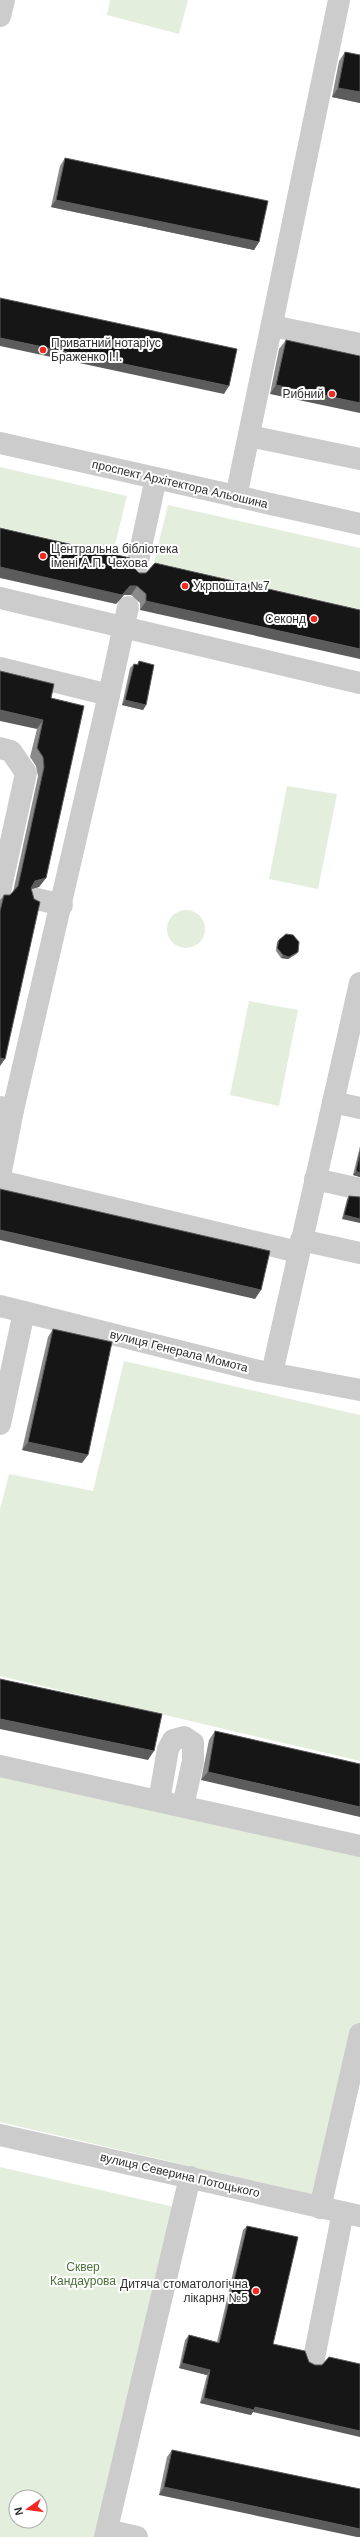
<svg xmlns="http://www.w3.org/2000/svg" width="360" height="2537" font-family="Arial,sans-serif">
<style>
.green{fill:#e4eedc;fill-rule:evenodd}
.lines{fill:none;stroke-linecap:round;stroke-linejoin:round}
.minor{stroke:#ccc;stroke-width:22}
.wall{fill:#8a8a8a}
.shaded-wall{fill:#5c5c5c}
.building{fill:#161616;stroke:#5c5c5c}
.poi-dot{fill:#f62821;stroke:#fff;stroke-width:1.5}
.labels{text-anchor:middle;dominant-baseline:central;stroke-width:4;stroke-linejoin:round;paint-order:stroke}
.poi-label{font-size:12px;fill:#2f2f2f;stroke:#fff;text-anchor:start}
.street-label{font-size:12px;fill:#2f2f2f;stroke:#fff}
.park-label{font-size:12px;fill:#4c7038;stroke:#fff}
</style>
<rect width="100%" height="100%" fill="#fff"/>
<g class="green">
<polygon points="110,0 188,0 179,34 107,15"/>
<polygon points="0,467 127,496 113,553 0,527"/>
<polygon points="168,505 360,548 360,609 154,562"/>
<polygon points="287,786 337,794 318,889 269,879"/>
<circle cx="186" cy="929" r="19"/>
<polygon points="249,1001 298,1010 279,1106 230,1095"/>
<polygon points="124,1361 360,1415 360,1761 0,1676 0,1509 9,1474 93,1491"/>
<polygon points="0,1767 360,1846 360,2034 323,2197 0,2122"/>
<path d="M0 2167 183 2209 105 2537H0ZM16 2497H40V2521H16Z"/>
</g>
<g class="lines">
<g class="minor">
<polyline points="0,16 4,0"/>
<polyline points="272,326 360,344"/>
<polyline points="249,436 360,459"/>
<polyline points="0,443 360,524"/>
<polyline points="236,497 339,0"/>
<polyline points="136,570 156,478"/>
<polyline points="0,598 360,683"/>
<polyline points="0,668 109,695 13,1110 0,1107"/>
<polyline points="109,695 128,607"/>
<polyline points="0,748 11,751 26,773 0,892"/>
<polyline points="37,899 62,905"/>
<polyline points="333,1102 360,1108"/>
<polyline points="0,1176 13,1110"/>
<polyline points="315,1179 360,1189"/>
<polyline points="0,1181 298,1252"/>
<polyline points="301,1240 360,1253"/>
<polyline points="0,1306 259,1371 360,1390"/>
<polyline points="272,1373 360,983"/>
<polyline points="0,1424 24,1312"/>
<polyline points="0,1766 360,1846"/>
<polyline points="159,1801 168,1749 173,1740 184,1737 193,1743 193,1761 183,1806"/>
<polyline points="0,2135 360,2216"/>
<polyline points="320,2208 360,2034"/>
<polyline points="314,2358 343,2212"/>
<polyline points="107,2530 137,2537"/>
<polyline points="105,2537 190,2177"/>
</g>
</g>
<g class="wall">
<polygon points="345,52 360,103 332,97 339,61"/>
<polygon points="65,158 259,242 254,250 51,207 60,166"/>
<polygon points="286,340 360,356 270,394 279,349"/>
<polygon points="131,565 139,573 360,610 140,610 140,603 131,595 124,595 116,604"/>
<polygon points="139,661 146,705 143,710 122,705 130,668 134,664 137,664"/>
<polygon points="51,698 46,878 39,887 32,889 0,1066 0,900 4,895 10,895 13,892 38,776 36,766 30,757 37,729"/>
<polygon points="279,940 298,952 296,954 288,959 281,958 276,951 277,942"/>
<polygon points="360,1146 360,1177 353,1175"/>
<polygon points="349,1196 360,1197 342,1219 347,1199"/>
<polygon points="53,1329 82,1463 22,1450 48,1337"/>
<polygon points="215,1731 360,1764 201,1780 209,1740"/>
<polygon points="247,2226 273,2344 315,2365 360,2364 253,2412 251,2415 200,2403 207,2375 179,2368 185,2340 189,2335 217,2342 243,2230"/>
<polygon points="172,2450 360,2489 159,2495 167,2457"/>
</g>
<g class="shaded-wall">
<polygon points="338,88 360,92 360,103 332,97"/>
<polygon points="56,200 259,242 254,250 51,207"/>
<polygon points="0,338 229,386 224,394 0,346"/>
<polygon points="276,385 360,403 360,413 270,394"/>
<polygon points="0,567 130,586 137,586 131,595 124,595 116,604 0,578"/>
<polygon points="146,601 360,649 360,659 140,610"/>
<polygon points="125,700 146,705 143,710 122,705"/>
<polygon points="0,710 43,720 37,729 0,721"/>
<polygon points="46,878 39,887 28,890 35,881"/>
<polygon points="298,952 296,954 288,959 281,958 283,955"/>
<polygon points="0,1058 5,1059 0,1066"/>
<polygon points="356,1171 360,1173 360,1177 353,1175"/>
<polygon points="344,1215 360,1219 360,1223 342,1219"/>
<polygon points="0,1230 261,1290 255,1299 0,1240"/>
<polygon points="28,1442 88,1455 82,1463 22,1450"/>
<polygon points="0,1719 154,1751 148,1760 0,1729"/>
<polygon points="208,1772 360,1807 360,1817 201,1780"/>
<polygon points="182,2363 210,2370 207,2375 179,2368"/>
<polygon points="204,2398 255,2407 360,2431 360,2437 253,2412 251,2415 200,2403"/>
<polygon points="164,2487 360,2529 360,2537 357,2537 159,2495"/>
</g>
<g class="building">
<polygon points="345,52 360,55 360,92 338,88"/>
<polygon points="65,158 268,201 259,242 56,200"/>
<polygon points="0,298 237,349 229,386 0,338"/>
<polygon points="286,340 360,356 360,403 276,385"/>
<polygon points="0,528 130,558 131,565 139,573 146,573 155,563 360,610 360,649 146,601 146,594 137,586 130,586 122,595 0,567"/>
<polygon points="139,661 154,665 146,705 125,700 134,664 138,665"/>
<polygon points="0,671 54,684 51,698 84,706 46,878 35,881 31,888 34,899 40,902 5,1059 0,1058 0,911 4,895 10,895 18,886 44,767 43,757 37,748 43,720 0,710"/>
<polygon points="286,934 293,935 299,942 298,952 289,957 283,955 277,948 279,940"/>
<polygon points="360,1152 360,1173 356,1171"/>
<polygon points="0,1189 270,1251 261,1290 0,1230"/>
<polygon points="349,1196 360,1197 360,1219 344,1215"/>
<polygon points="53,1329 112,1342 88,1455 28,1442"/>
<polygon points="0,1679 162,1714 154,1751 0,1719"/>
<polygon points="215,1731 360,1764 360,1807 208,1772"/>
<polygon points="247,2226 298,2237 273,2344 305,2351 309,2362 315,2365 322,2365 329,2357 360,2364 360,2431 255,2407 254,2410 204,2398 210,2370 182,2363 189,2335 219,2343"/>
<polygon points="172,2450 360,2489 360,2529 164,2487"/>
</g>
<g class="poi-dot">
<circle cx="43" cy="350" r="4"/>
<circle cx="332" cy="394" r="4"/>
<circle cx="43" cy="556" r="4"/>
<circle cx="185" cy="586" r="4"/>
<circle cx="314" cy="619" r="4"/>
<circle cx="256" cy="2291" r="4"/>
</g>
<g class="labels">
<g class="poi-label">
<text x="51" y="343">Приватний нотаріус<tspan x="51" dy="14">Браженко І.І.</tspan></text>
<text x="324" y="394" text-anchor="end">Рибний</text>
<text x="51" y="549">Центральна бібліотека<tspan x="51" dy="14">імені А.П. Чехова</tspan></text>
<text x="193" y="586">Укрпошта №7</text>
<text x="306" y="619" text-anchor="end">Секонд</text>
<text x="248" y="2284" text-anchor="end">Дитяча стоматологiчна<tspan x="248" dy="14">лiкарня №5</tspan></text>
</g>
<g class="street-label">
<text transform="translate(180 484) rotate(13)">проспект Архітектора Альошина</text>
<text transform="translate(179 1351) rotate(14)">вулиця Генерала Момота</text>
<text transform="translate(180 2175) rotate(13)">вулиця Северина Потоцького</text>
</g>
<g class="park-label">
<text x="83" y="2267">Сквер<tspan x="83" dy="14">Кандаурова</tspan></text>
</g>
</g>
<g transform="translate(28 2509) rotate(256)"><circle r="19" fill="#ffffff" stroke="#acacac"/>
<path d="M0-3L7 15L0 10L-7 15Z" fill="#f62821"/>
<text y="-6" font-size="11" font-weight="bold" text-anchor="middle" fill="#2f2f2f">N</text>
</g>
</svg>
